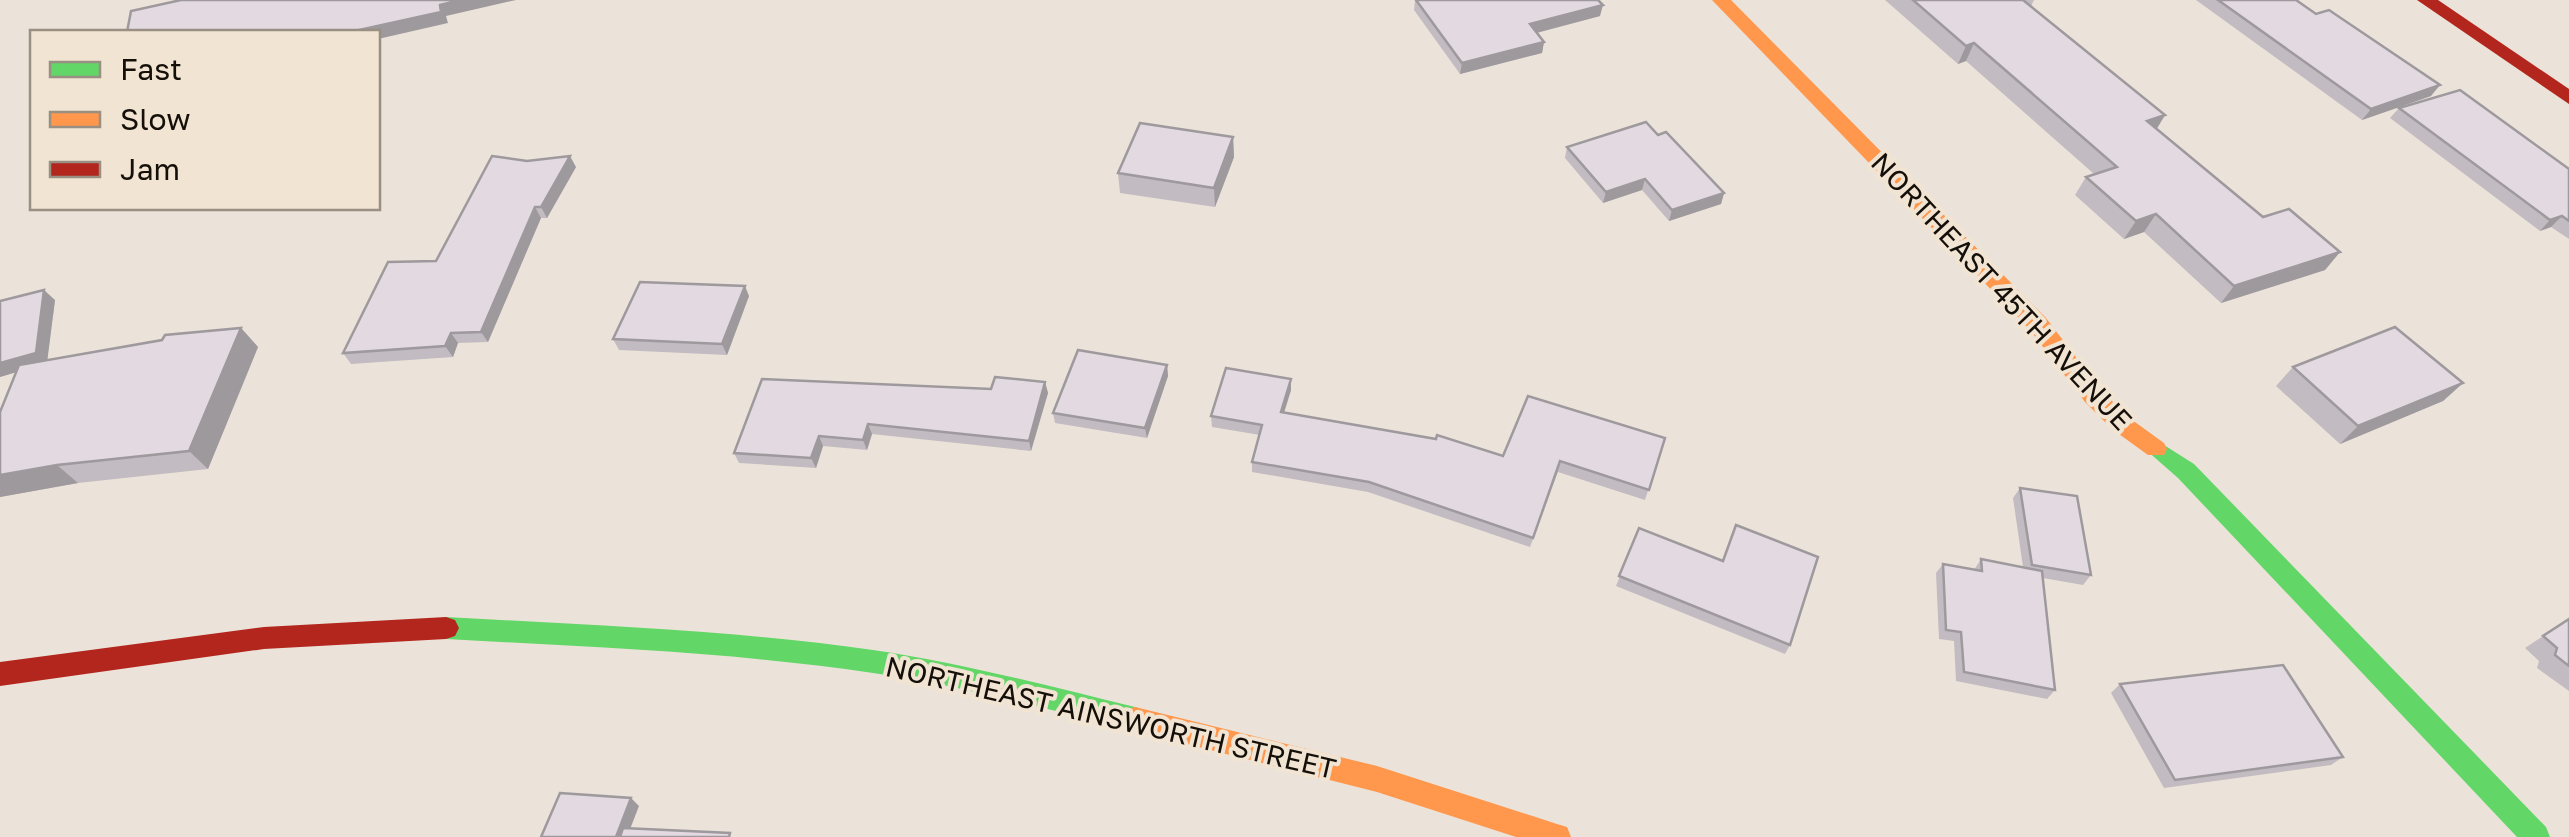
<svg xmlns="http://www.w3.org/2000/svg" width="2569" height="837" font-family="'Golos Text',sans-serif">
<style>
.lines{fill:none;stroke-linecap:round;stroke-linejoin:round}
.fast{fill:#63d668;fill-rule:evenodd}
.slow{fill:#ff974d;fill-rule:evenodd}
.jam{fill:#b3261e;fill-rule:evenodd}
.wall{fill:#c2bbc1}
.shaded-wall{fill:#9e999d}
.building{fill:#e2dae0;stroke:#9e999d;stroke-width:2.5}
.labels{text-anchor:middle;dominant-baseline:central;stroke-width:8;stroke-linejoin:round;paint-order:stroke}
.street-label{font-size:28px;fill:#140f09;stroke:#f2e4d2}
</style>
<rect width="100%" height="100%" fill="#ebe3d9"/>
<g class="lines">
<g class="fast">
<polygon points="2156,440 2194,464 2546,827 2550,837 2517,837 2178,478 2145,449 2148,443"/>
<path d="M446 617C589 625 731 630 873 650 962 663 1048 686 1135 707L1144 710 1148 719 1144 728 1135 731C1048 709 962 686 873 673 732 652 589 647 446 639L437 636 433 628 437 620Z"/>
</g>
<g class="slow">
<polygon points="1712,0 1731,0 2046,318 2101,390 2128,417 2164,443 2167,449 2164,455 2148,455 2112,429 2085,402 2030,330"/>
<polygon points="1135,707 1377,766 1557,824 1567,827 1571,837 1516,837 1377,792 1135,731 1126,728 1122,719 1126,710"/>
</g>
<g class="jam">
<polygon points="2417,0 2438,0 2569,89 2569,104"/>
<polygon points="446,617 455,620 459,628 455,636 446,639 264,649 0,686 0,662 264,627"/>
</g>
</g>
<g class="wall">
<polygon points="1415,0 1598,0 1600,16 1537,33 1544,42 1542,53 1460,74 1414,10"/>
<polygon points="1885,0 2034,0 2031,6 2165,115 2157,129 2263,217 2340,252 2325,270 2221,303 2144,232 2124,239 2075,195 2086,177 2094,174 1966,61 1958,64"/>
<polygon points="2196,0 2296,0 2431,96 2362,120"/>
<polygon points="2399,108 2569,169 2569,239 2551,227 2540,231 2390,118"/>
<polygon points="1658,135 1724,193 1721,204 1669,221 1642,190 1603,203 1565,158 1567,147"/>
<polygon points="1233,137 1234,157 1215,207 1120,193 1118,173"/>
<polygon points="576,167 547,218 541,218 488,342 458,343 453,357 351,364 343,353 436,261"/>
<polygon points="749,296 727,355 619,350 613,339"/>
<polygon points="55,300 47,360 241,328 258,347 208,469 78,483 0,497 16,372 0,377 0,301"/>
<polygon points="1167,365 1168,376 1147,438 1055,423 1053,413"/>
<polygon points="2293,367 2463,383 2443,401 2340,444 2276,386"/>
<polygon points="1045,382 1048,393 1031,451 872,434 867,450 823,446 816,468 739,463 734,453 991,389"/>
<polygon points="1291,390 1284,413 1503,456 1665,438 1645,500 1558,472 1530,547 1368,492 1252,472 1252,462 1260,435 1212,427 1211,416"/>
<polygon points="2020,488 2091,575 2083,585 2043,578 2055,690 2047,699 1956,681 1954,641 1939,639 1936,573 1943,564 1974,570 1981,559 2023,567 2013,498"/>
<polygon points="1736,525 1790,645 1785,654 1616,586 1639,528 1722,561"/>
<polygon points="2569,619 2569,691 2537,668 2539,661 2525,648"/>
<polygon points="2120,684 2343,757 2331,765 2164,788 2111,693"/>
</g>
<g class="shaded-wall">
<polygon points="461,0 516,0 446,16 448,23 378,39 378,32 350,32 440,5"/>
<polygon points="1603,5 1600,16 1528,35 1530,24"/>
<polygon points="1544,42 1542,53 1460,74 1462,63"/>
<polygon points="1974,43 1966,61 1958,64 1966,46"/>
<polygon points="2440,85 2431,96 2362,120 2371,109"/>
<polygon points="2165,115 2154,133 2147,121"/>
<polygon points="1233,137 1234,157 1215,207 1214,188"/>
<polygon points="570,156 576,167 547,218 541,207"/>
<polygon points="1645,179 1642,190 1603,203 1606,192"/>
<polygon points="1724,193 1721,204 1669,221 1672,210"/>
<polygon points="535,207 541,218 488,342 481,332"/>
<polygon points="2156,214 2144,232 2124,239 2136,221"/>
<polygon points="2562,216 2551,227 2540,231 2550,220"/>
<polygon points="2340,252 2325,270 2221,303 2234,286"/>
<polygon points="745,286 749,296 727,355 722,344"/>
<polygon points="44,290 55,300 47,363 0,377 0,363"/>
<polygon points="241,328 258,347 208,469 189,451"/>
<polygon points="451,333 458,343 453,357 445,346"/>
<polygon points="1167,365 1168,376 1147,438 1145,428"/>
<polygon points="1291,379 1291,390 1281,422 1281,412"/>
<polygon points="1045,382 1048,393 1031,451 1029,441"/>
<polygon points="2463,383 2443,401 2340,444 2358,426"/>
<polygon points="868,424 872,434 867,450 863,440"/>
<polygon points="819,436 823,446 816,468 811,458"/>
<polygon points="57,465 78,483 0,497 0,475"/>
<polygon points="631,798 639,806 627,837 616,837"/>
</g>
<g class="building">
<polygon points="181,0 461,0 440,5 441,12 350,32 127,32 131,11"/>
<polygon points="1416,0 1598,0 1603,5 1530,24 1544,42 1462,63"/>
<polygon points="1913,0 2023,0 2165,115 2147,121 2263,217 2289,209 2340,252 2234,286 2156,214 2136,221 2086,177 2117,167 1974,43 1966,46"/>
<polygon points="2218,0 2296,0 2316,14 2329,10 2440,85 2371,109"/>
<polygon points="2460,90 2569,169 2569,221 2562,216 2550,220 2399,108"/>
<polygon points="1646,122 1658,135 1666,132 1724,193 1672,210 1645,179 1606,192 1567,147"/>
<polygon points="1140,123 1233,137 1214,188 1118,173"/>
<polygon points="492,156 527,161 570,156 541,207 535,207 481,332 451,333 445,346 343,353 388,262 436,261"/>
<polygon points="640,282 745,286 722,344 613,339"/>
<polygon points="44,290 36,353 0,363 0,301"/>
<polygon points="2395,327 2463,383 2358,426 2293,367"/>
<polygon points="241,328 189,451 57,465 0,475 0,412 19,365 162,340 165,335"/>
<polygon points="1078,350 1167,365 1145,428 1053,413"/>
<polygon points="1226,368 1291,379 1281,412 1436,439 1437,435 1503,456 1528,396 1665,438 1649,490 1560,461 1533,538 1369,482 1252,462 1262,425 1211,416"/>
<polygon points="995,377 1045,382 1029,441 868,424 863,440 819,436 811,458 734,453 762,379 991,389"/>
<polygon points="2020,488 2077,496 2091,575 2032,565"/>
<polygon points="1736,525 1818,557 1790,645 1619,576 1639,528 1723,561"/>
<polygon points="1981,559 2042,571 2055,690 1964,672 1961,632 1946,630 1943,564 1982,571"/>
<polygon points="2569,619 2569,666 2555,655 2557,648 2543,636"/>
<polygon points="2283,665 2343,757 2175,780 2120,684"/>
<polygon points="560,793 631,798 616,837 541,837"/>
<polygon points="623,828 730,833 729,837 620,837"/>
</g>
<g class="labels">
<g class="street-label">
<text transform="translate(2002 291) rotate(47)">NORTHEAST 45TH AVENUE</text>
<text transform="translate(1111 717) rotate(13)">NORTHEAST AINSWORTH STREET</text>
</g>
</g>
<rect x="30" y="30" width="350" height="180" fill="#f2e4d2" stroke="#998f82" stroke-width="2.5"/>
<rect x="50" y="62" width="50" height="15" fill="#63d668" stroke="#998f82" stroke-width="2.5"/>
<text x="120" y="80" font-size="30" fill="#140f09">Fast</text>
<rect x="50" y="112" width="50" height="15" fill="#ff974d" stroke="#998f82" stroke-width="2.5"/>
<text x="120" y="130" font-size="30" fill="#140f09">Slow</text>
<rect x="50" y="162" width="50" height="15" fill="#b3261e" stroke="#998f82" stroke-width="2.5"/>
<text x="120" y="180" font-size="30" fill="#140f09">Jam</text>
</svg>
